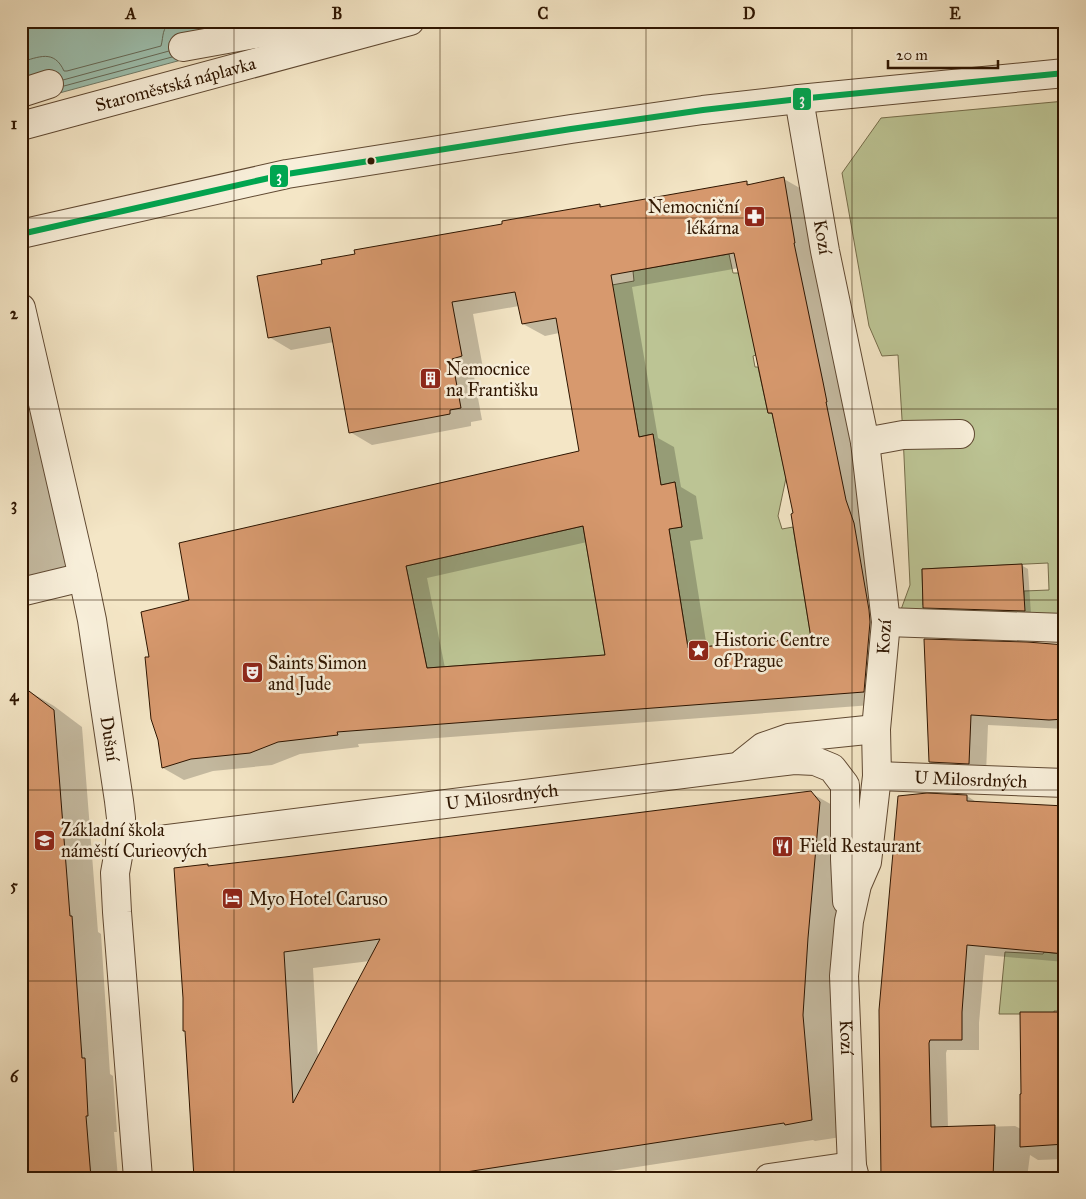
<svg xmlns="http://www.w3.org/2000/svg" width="1086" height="1199" font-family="'IM FELL Great Primer',serif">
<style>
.green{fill:#bcc494;stroke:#756c4a;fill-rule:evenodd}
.water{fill:#9dc0af;stroke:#717c69}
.shadow{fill:#0003;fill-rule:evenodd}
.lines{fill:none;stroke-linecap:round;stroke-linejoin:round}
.shore{stroke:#666a58;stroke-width:1}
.building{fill:#d7996e;stroke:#2e1500;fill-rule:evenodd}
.minor-casing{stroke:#604932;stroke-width:30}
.minor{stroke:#f8efda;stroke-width:28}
.bus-1-casing{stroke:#f8efda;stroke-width:10}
.bus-1{stroke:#00a651;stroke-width:6}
.grid{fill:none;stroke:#2e1500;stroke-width:1;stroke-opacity:0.55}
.bus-dot{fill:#2e1500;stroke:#f8efda;stroke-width:2}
.labels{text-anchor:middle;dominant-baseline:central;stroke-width:5;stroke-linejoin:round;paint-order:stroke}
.street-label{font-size:18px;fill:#2e1500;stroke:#f8efda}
.poi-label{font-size:18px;fill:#2e1500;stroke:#f8efda;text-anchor:start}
.line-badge{stroke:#f8efda;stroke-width:2}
.badge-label{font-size:14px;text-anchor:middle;font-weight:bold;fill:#fff}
.neatline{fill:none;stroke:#2e1500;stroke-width:2}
.grid-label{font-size:16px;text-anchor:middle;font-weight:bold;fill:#2e1500}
</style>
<rect width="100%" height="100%" fill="#f4e6c6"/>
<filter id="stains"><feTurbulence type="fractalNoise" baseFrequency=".004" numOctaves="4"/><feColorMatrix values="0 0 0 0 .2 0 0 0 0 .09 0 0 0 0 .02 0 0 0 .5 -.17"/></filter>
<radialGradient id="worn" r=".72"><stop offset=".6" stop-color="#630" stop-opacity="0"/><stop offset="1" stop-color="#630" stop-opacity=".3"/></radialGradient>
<g class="green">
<path d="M1065 101V617L899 615 910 585 903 435 898 355 882 356 869 326 842 173 881 118ZM1048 563 1049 590 1024 591V600L923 605 922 569Z"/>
<polygon points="729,254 733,273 741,273 756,355 753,356 755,367 758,367 768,413 772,413 786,478 778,516 782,529 793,527 811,638 688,648 669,529 682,527 675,482 661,485 653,434 639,437 612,285 634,281 633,271"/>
<polygon points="583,526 605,655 427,668 406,566"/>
<polygon points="1005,952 1043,954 1044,952 1065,954 1065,1011 1054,1011 1054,1014 999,1014"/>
</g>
<polygon class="water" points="21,21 254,21 185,59 52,95 21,81"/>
<g class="shadow">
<path d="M784 179 805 191 868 513 885 704 358 744 359 747 300 754 272 765 213 771 184 780 163 768 150 659 190 601 580 452 559 333 545 336 523 324 519 306 473 314 483 368 473 371 482 420 471 422V426L372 445 350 432 334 342 291 350 269 337 323 265 600 205 604 207 747 183 752 185ZM739 268 769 413 774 415 795 514 812 639 707 648 690 541 703 539 696 496 681 487 674 447 658 438 632 287ZM587 542 606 656 445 668 427 578Z"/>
<polygon points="21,347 79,576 21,589"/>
<polygon points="1021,565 1028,569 1031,614 931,610 924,607"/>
<polygon points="926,640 1065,646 1065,729 988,725 986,773 948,772 930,762"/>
<polygon points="25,689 54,706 82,727 98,932 101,934 110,1074 113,1076 117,1132 114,1132 118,1178 21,1178"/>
<path d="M811 793 841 810 838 955 833 1033 841 1137 815 1141 813 1140 565 1178H195L186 1032 184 1030 208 865 210 867ZM370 961 318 1058 313 968Z"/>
<polygon points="967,796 978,803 1065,808 1065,962 985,955 979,1023 979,1050 947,1050 946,1053 948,1128 1015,1126 1021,1129 1055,1012 1065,1012 1065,1159 1038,1160 1030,1155 1027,1178 882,1178"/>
</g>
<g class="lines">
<g class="shore">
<path d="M21 62C39 57 54 49 64 71H67L161 46C164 35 161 29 172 21"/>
<polyline points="63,80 169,51"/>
<polyline points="64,86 172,57"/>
</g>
</g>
<g class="building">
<path d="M784 177 795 243H794L823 382 827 402H826L846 500 854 523 869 610 870 622 864 692 337 732 338 735 278 742 250 753 191 759 162 768 158 740 151 719 145 657H149L141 612 189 600 179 543 579 451 556 318 522 324 515 292 452 302 462 356 452 359 461 408 450 410V414L349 433 330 327 268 338 257 276 322 264 321 260 355 254 354 250 502 224V221L600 204V207L747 181V185ZM734 253 768 413H772L793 513 791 514 811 638 688 648 669 529 682 527 675 482 661 485 653 434 639 437 611 275ZM583 526 605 655 427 668 406 566Z"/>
<polygon points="1022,564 1025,611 923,608 922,569"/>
<polygon points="924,639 1027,642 1065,645 1065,719 1049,720 971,715 969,764 929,762"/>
<polygon points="21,685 54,710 70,916 72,916 82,1058 85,1058 88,1116 86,1116 91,1178 21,1178"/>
<path d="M811 791 820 802 808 938 803 1015 812 1120 785 1125 784 1123 427 1178H194L185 1031H183V998L174 868 208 864V866L285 857ZM380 939 293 1103 284 952Z"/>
<polygon points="927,793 967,795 967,801 1065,806 1065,954 967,945 962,1012 962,1040 930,1040 929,1043 931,1127 995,1125 993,1178 881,1178 879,1010 898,796"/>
<polygon points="1020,1012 1065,1012 1065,1144 1020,1147 1020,1094 1021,1094"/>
</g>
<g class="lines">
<defs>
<g id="minor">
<polyline points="183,47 272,31 324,41"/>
<polyline points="21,93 49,84"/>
<path id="s1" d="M799 99 825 251 865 442 886 622 876 729 877 776 867 862 857 885 849 921 844 976 852 1166 855 1178"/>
<path id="s2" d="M21 126 410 21"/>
<polyline points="21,234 287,174 571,129 703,110 799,99 1065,73"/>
<path id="s3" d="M21 308 83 577 92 620 119 801 121 818 120 845 115 873 117 912 138 1178"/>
<polyline points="865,442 903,435 960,434"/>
<polyline points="21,592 83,577"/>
<polyline points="886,622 1065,628"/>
<polyline points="743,763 763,747 789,738 876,729"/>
<path id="s4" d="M877 776 1065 783"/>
<path id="s5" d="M120 845 738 767 794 760 815 761 832 768 845 785V859L847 901"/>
<polyline points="769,1178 852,1166"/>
</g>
</defs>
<use href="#minor" class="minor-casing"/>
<use href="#minor" class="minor"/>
<defs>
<polyline id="bus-1" points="21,234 287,174 571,129 703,110 799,99 1065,73"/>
</defs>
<use href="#bus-1" class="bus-1-casing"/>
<use href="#bus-1" class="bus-1"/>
</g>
<path class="grid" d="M234 21V1178M440 21V1178M646 21V1178M852 21V1178M21 218H1065M21 409H1065M21 600H1065M21 790H1065M21 981H1065"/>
<defs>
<symbol id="pharmacy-square" viewBox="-11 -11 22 22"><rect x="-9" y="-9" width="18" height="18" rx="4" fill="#8f2418" stroke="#f8efda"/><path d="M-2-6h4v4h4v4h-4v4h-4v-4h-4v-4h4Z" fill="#fff"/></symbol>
<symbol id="building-square" viewBox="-11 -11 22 22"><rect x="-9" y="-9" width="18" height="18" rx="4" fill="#8f2418" stroke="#f8efda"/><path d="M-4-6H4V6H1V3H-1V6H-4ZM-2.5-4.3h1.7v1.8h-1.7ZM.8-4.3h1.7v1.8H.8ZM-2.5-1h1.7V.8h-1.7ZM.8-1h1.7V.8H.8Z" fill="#fff"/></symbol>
<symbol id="sight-square" viewBox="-11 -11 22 22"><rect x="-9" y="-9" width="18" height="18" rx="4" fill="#8f2418" stroke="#f8efda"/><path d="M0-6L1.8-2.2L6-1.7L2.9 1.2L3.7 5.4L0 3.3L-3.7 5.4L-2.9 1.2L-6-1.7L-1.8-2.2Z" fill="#fff"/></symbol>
<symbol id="theatre-square" viewBox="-11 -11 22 22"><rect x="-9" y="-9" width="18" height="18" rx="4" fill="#8f2418" stroke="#f8efda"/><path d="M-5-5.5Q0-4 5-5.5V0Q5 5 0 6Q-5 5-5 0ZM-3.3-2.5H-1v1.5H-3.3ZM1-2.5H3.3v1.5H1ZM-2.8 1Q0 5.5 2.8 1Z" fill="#fff"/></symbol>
<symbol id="school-square" viewBox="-11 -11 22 22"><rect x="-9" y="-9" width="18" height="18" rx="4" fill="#8f2418" stroke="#f8efda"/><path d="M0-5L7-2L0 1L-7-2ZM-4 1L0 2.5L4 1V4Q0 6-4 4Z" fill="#fff"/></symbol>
<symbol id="restaurant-square" viewBox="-11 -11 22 22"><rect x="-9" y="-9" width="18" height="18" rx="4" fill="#8f2418" stroke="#f8efda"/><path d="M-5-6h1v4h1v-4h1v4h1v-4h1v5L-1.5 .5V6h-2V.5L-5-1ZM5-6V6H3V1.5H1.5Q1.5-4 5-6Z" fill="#fff"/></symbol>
<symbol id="hotel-square" viewBox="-11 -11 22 22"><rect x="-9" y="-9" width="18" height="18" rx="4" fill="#8f2418" stroke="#f8efda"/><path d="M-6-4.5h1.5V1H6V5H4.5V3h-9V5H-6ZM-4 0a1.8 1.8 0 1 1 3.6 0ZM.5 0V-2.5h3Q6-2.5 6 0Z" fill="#fff"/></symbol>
</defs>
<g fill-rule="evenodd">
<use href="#pharmacy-square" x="742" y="204" width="25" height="25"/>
<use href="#building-square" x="418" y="366" width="25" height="25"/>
<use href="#sight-square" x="686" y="638" width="25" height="25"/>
<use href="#theatre-square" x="240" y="660" width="25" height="25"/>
<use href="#school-square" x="32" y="828" width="25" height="25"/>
<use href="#restaurant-square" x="770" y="834" width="25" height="25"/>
<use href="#hotel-square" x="220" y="886" width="25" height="25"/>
</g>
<circle class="bus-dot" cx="371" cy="161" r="4.5"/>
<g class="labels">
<g class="street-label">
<text stroke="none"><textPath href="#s2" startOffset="160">Staroměstská náplavka</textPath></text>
<text stroke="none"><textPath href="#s1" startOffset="140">Kozí</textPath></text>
<text transform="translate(884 637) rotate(-87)">Kozí</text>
<text stroke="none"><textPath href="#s3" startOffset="440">Dušní</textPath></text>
<text stroke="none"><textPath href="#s4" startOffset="94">U Milosrdných</textPath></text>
<text stroke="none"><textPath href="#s5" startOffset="385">U Milosrdných</textPath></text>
<text stroke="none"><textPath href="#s1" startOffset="950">Kozí</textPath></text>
</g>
<g class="poi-label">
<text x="739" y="207" text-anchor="end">Nemocniční<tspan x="739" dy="21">lékárna</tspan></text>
<text x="446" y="369">Nemocnice<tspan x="446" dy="21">na Františku</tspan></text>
<text x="714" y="640">Historic Centre<tspan x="714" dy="21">of Prague</tspan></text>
<text x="268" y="663">Saints Simon<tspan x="268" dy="21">and Jude</tspan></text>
<text x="61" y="830">Základní škola<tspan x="61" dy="21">náměstí Curieových</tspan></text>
<text x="799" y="846">Field Restaurant</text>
<text x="249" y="899">Myo Hotel Caruso</text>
</g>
</g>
<g class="line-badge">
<rect x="792" y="87" width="20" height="24" rx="5" fill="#00a651"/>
<rect x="269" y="164" width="20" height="24" rx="5" fill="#00a651"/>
</g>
<g class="badge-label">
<text x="802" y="104">3</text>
<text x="279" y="181">3</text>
</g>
<rect width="1086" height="1199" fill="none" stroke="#f4e6c6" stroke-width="55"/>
<path d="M888 60v8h110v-8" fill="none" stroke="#2e1500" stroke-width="2.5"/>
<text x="896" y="60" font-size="15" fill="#2e1500" stroke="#f8efda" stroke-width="4" paint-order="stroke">20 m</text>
<rect x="28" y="28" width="1030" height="1144" class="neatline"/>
<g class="grid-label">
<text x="131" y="19">A</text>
<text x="337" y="19">B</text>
<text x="543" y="19">C</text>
<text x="749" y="19">D</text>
<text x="955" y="19">E</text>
<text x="14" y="129">1</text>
<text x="14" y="319">2</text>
<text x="14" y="510">3</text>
<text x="14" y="701">4</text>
<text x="14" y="891">5</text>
<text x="14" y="1082">6</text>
</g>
<rect width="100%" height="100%" filter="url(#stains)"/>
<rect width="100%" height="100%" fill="url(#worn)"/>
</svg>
